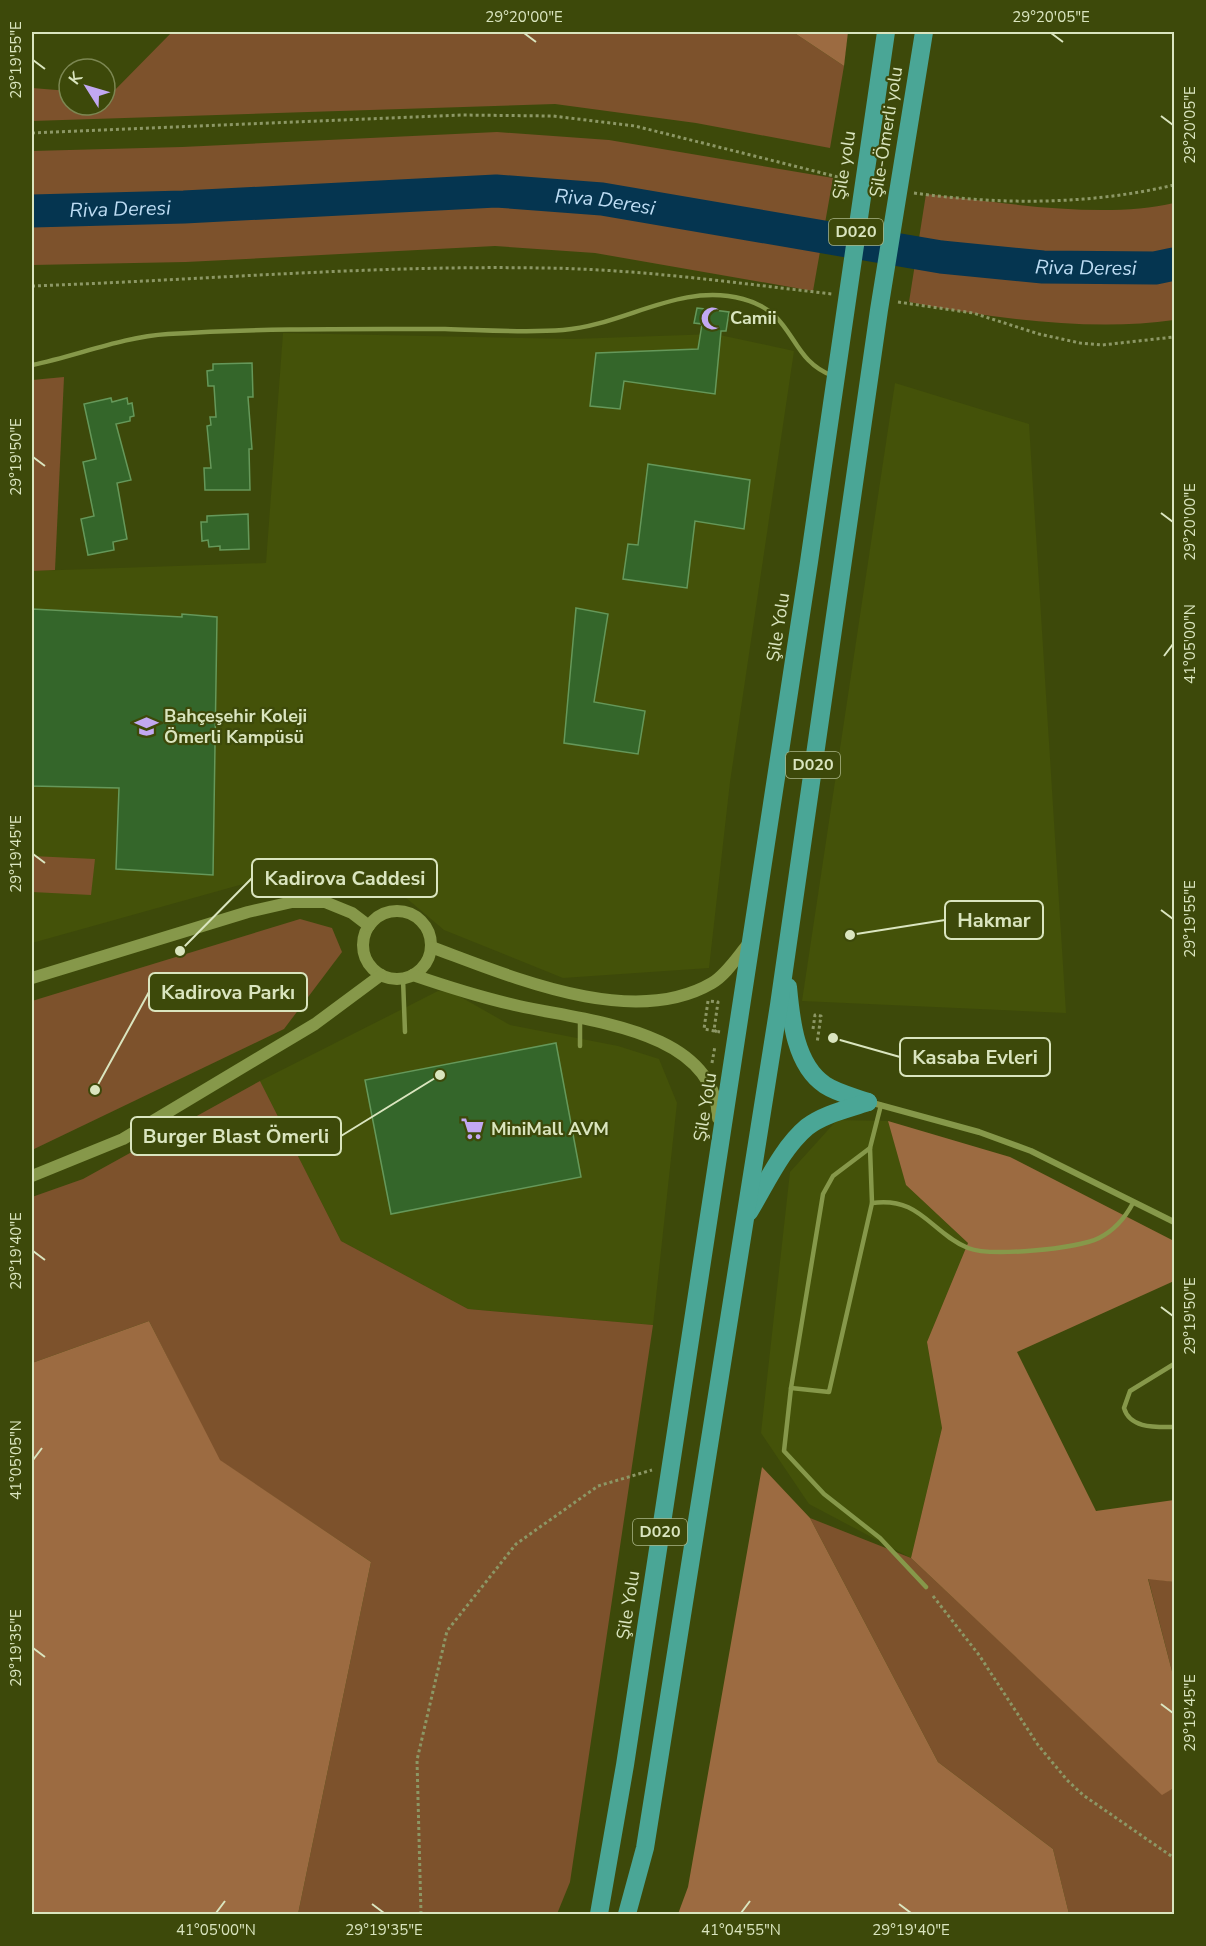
<svg xmlns="http://www.w3.org/2000/svg" width="1206" height="1946" font-family="'Nunito Sans',sans-serif">
<style>
.built{fill:#445209}
.green{fill:#7d522c}
.forest{fill:#9c6b41}
.lines{fill:none;stroke-linecap:round;stroke-linejoin:round}
.river{stroke:#053550;stroke-width:33}
.building{fill:#34662a;stroke:#65985a;stroke-width:1.5}
.path{stroke:#8c9765;stroke-width:3;stroke-dasharray:3 3;stroke-linecap:butt}
.lane{stroke:#86984a;stroke-width:4.5}
.street{stroke:#86984a;stroke-width:6}
.secondary{stroke:#86984a;stroke-width:12}
.highway{stroke:#4aa696;stroke-width:18}
.ticks{fill:none;stroke:#dae5bf;stroke-width:2}
.labels{text-anchor:middle;dominant-baseline:central;stroke-width:4.5;stroke-linejoin:round;paint-order:stroke}
.shield{fill:#3d490a;stroke:#abb689;stroke-width:1.5}
.shield-label{font-size:16px;font-weight:bold;fill:#dae5bf}
.street-label{font-size:18px;fill:#dae5bf;stroke:#3d490a}
.poi-label{font-size:18px;font-weight:bold;fill:#dae5bf;stroke:#3d490a;text-anchor:start}
.water-label{font-size:20px;font-style:italic;fill:#bddcf3;stroke:#3d490a}
.leader{fill:none;stroke:#dae5bf;stroke-width:2}
.callout-dot{fill:#dae5bf;stroke:#3d490a;stroke-width:2}
.callout{fill:#3d490a;stroke:#dae5bf;stroke-width:2}
.callout-label{font-size:20px;text-anchor:middle;font-weight:bold;fill:#dae5bf}
.neatline{fill:none;stroke:#dae5bf;stroke-width:2}
.ticks-label{font-size:15px;text-anchor:middle;fill:#dae5bf}
</style>
<rect width="100%" height="100%" fill="#3d490a"/>
<g class="built">
<polygon points="283,333 573,339 715,334 794,351 730,782 709,968 563,978 444,930 405,897 254,881 32,943 32,571 266,563"/>
<polygon points="895,383 1029,424 1066,1013 802,1001"/>
<polygon points="438,991 452,992 510,1025 618,1046 659,1059 677,1103 653,1325 468,1309 341,1241 260,1081"/>
<polygon points="837,1120 888,1121 906,1185 968,1243 927,1342 942,1428 911,1558 809,1504 761,1433 790,1172"/>
</g>
<g class="green">
<polygon points="172,32 793,32 844,66 830,148 696,123 555,104 32,121 32,88 69,91 69,105 105,105 105,95 110,95"/>
<polygon points="497,132 609,140 833,178 813,291 595,253 495,246 186,262 32,265 32,151 182,147"/>
<path d="M926 194C1000 202 1102 220 1174 203V320C1091 332 991 318 909 302Z"/>
<polygon points="64,377 55,570 32,571 32,380"/>
<polygon points="32,856 95,859 91,895 32,892"/>
<polygon points="300,919 332,928 342,952 284,1029 32,1150 32,1001"/>
<polygon points="260,1081 341,1241 468,1309 653,1325 570,1882 557,1914 298,1914 371,1562 219,1460 149,1321 32,1363 32,1197 83,1179"/>
<polygon points="810,1518 911,1558 1162,1794 1174,1788 1174,1914 1069,1914 1053,1849 938,1762"/>
<polygon points="1148,1578 1174,1582 1174,1679"/>
</g>
<g class="forest">
<polygon points="793,32 848,32 844,66"/>
<polygon points="888,1121 1010,1157 1174,1241 1174,1281 1017,1352 1096,1511 1174,1500 1174,1582 1148,1579 1174,1679 1174,1788 1162,1795 911,1558 942,1428 927,1342 968,1243 906,1185"/>
<polygon points="149,1321 220,1460 371,1562 298,1914 32,1914 32,1363"/>
<polygon points="762,1467 810,1518 938,1762 1053,1849 1069,1914 678,1914 688,1887"/>
</g>
<g class="lines">
<path class="river" id="s1" d="M32 211 184 207 496 191 602 199 941 257 1043 267 1155 268 1174 264"/>
</g>
<g class="building">
<polygon points="697,308 729,312 726,331 721,331 715,394 624,381 620,409 590,406 596,353 698,349 702,324 694,323"/>
<polygon points="252,363 253,397 248,397 252,449 249,449 250,490 205,490 204,468 211,468 207,426 211,425 210,417 216,417 214,386 208,386 207,371 213,370 213,364"/>
<polygon points="111,398 112,402 127,398 128,404 132,403 134,416 130,417 130,421 116,424 131,480 117,483 127,539 113,542 114,550 88,555 81,519 94,516 83,462 96,459 84,404"/>
<polygon points="648,464 750,480 744,529 695,521 687,588 623,579 628,544 638,545"/>
<polygon points="248,514 249,549 220,550 220,546 209,547 208,540 202,541 201,522 207,522 207,516"/>
<polygon points="576,608 608,614 594,702 645,711 638,754 564,743"/>
<polygon points="32,609 182,617 182,614 217,617 213,875 116,869 119,788 32,786"/>
<polygon points="556,1043 581,1177 391,1214 365,1080"/>
</g>
<g class="lines">
<g class="path">
<polyline points="32,133 461,115 553,116 635,126 846,179"/>
<path d="M914 193C1001 205 1089 205 1174 185"/>
<path d="M32 286C202 280 373 265 543 268 640 269 736 283 832 294"/>
<polyline points="898,302 973,313 1039,334 1080,343 1102,345 1174,337"/>
<polyline points="813,1029 815,1015 821,1016 817,1043"/>
<polyline points="717,1032 714,1030 718,1002 708,1001 704,1029 720,1032"/>
<polyline points="712,1063 715,1046"/>
<polyline points="933,1596 979,1655 1038,1745 1067,1780 1083,1795 1174,1858"/>
<polyline points="421,1914 417,1760 447,1631 516,1544 598,1486 652,1470"/>
</g>
<g class="lane">
<path d="M32 365C77 356 121 337 168 334 260 328 353 329 445 329 484 330 524 333 563 330 625 325 680 282 743 299 797 313 787 359 833 376"/>
<polyline points="403,979 405,1032"/>
<polyline points="580,1019 580,1046"/>
<polyline points="870,1148 833,1176 823,1194 791,1388 784,1451 824,1494 880,1538 926,1587"/>
<path d="M872 1203C920 1196 930 1232 968 1248 990 1257 1077 1249 1099 1238 1115 1230 1125 1218 1133 1203"/>
<path d="M1174 1364 1130 1391 1124 1408C1130 1429 1156 1427 1174 1427"/>
<polyline points="791,1388 829,1392 872,1203 870,1148 881,1105"/>
</g>
<polyline class="street" points="869,1102 979,1132 1031,1151 1174,1222"/>
<g class="secondary">
<circle cx="397" cy="945" r="34"/>
<path d="M431 947C510 976 632 1030 712 983 726 975 738 956 749 943"/>
<path d="M413 975C448 987 483 998 519 1006 585 1021 715 1029 718 1118"/>
<polyline points="32,978 248,912 292,902 325,902 352,913 369,926"/>
<polyline points="32,1176 123,1139 315,1024 381,975"/>
</g>
<g class="highway">
<path d="M788 987C791 1019 795 1065 825 1085 837 1093 854 1097 868 1102"/>
<path d="M749 1212C766 1184 782 1148 807 1127 824 1114 848 1109 868 1102"/>
<polyline points="599,1914 625,1765 809,562 886,32"/>
<polyline points="627,1914 645,1848 779,1005 879,310 924,32"/>
</g>
</g>
<path class="ticks" d="M524 33 536 42M1051 33 1063 42M33 60 45 69M1161 116 1173 125M33 457 45 466M1161 513 1173 522M1164 656 1173 644M33 854 45 863M1161 910 1173 919M33 1251 45 1260M1161 1307 1173 1316M33 1460 42 1448M33 1648 45 1657M1161 1704 1173 1713M372 1904 384 1913M899 1904 911 1913M216 1913 225 1901M741 1913 750 1901"/>
<defs>
<symbol id="mosque-bare" viewBox="-9 -9 18 18"><path d="M3.5-4.9A6 6 0 1 0 3.5 4.9A5 5 0 1 1 3.5-4.9Z" fill="#c2a8f2" stroke="#3d490a" stroke-width="2.5" paint-order="stroke"/></symbol>
<symbol id="school-bare" viewBox="-9 -9 18 18"><path d="M0-5L7-2L0 1L-7-2ZM-4 1L0 2.5L4 1V4Q0 6-4 4Z" fill="#c2a8f2" stroke="#3d490a" stroke-width="2.5" paint-order="stroke"/></symbol>
<symbol id="supermarket-bare" viewBox="-9 -9 18 18"><path d="M-6-5.5h2.5l.6 2H6L4.5 2H-2.5L-4.4-4H-6ZM-1.5 3.2a1.3 1.3 0 1 0 .1 0ZM3 3.2a1.3 1.3 0 1 0 .1 0Z" fill="#c2a8f2" stroke="#3d490a" stroke-width="2.5" paint-order="stroke"/></symbol>
</defs>
<g fill-rule="evenodd">
<use href="#mosque-bare" x="696" y="302" width="33" height="33"/>
<use href="#school-bare" x="130" y="710" width="33" height="33"/>
<use href="#supermarket-bare" x="456" y="1112" width="33" height="33"/>
</g>
<g class="labels">
<g class="shield">
<rect x="829" y="219" width="54" height="26" rx="4.5"/>
<rect x="786" y="752" width="54" height="26" rx="4.5"/>
<rect x="633" y="1519" width="54" height="26" rx="4.5"/>
</g>
<g class="shield-label">
<text x="856" y="232">D020</text>
<text x="813" y="765">D020</text>
<text x="660" y="1532">D020</text>
</g>
<g class="street-label">
<text transform="translate(886 132) rotate(-81)">Şile-Ömerli yolu</text>
<text transform="translate(844 165) rotate(-81)">Şile yolu</text>
<text transform="translate(778 627) rotate(-81)">Şile Yolu</text>
<text transform="translate(705 1107) rotate(-81)">Şile Yolu</text>
<text transform="translate(628 1605) rotate(-81)">Şile Yolu</text>
</g>
<g class="poi-label">
<text x="730" y="318">Camii</text>
<text x="164" y="716">Bahçeşehir Koleji<tspan x="164" dy="21">Ömerli Kampüsü</tspan></text>
<text x="491" y="1129">MiniMall AVM</text>
</g>
<g class="water-label">
<text stroke="none"><textPath href="#s1" startOffset="574">Riva Deresi</textPath></text>
<text stroke="none"><textPath href="#s1" startOffset="88">Riva Deresi</textPath></text>
<text stroke="none"><textPath href="#s1" startOffset="1060">Riva Deresi</textPath></text>
</g>
</g>
<path class="leader" d="M180 951L252 878M850 935L945 920M95 1090L149 992M833 1038L900 1057M440 1075L341 1136"/>
<g class="callout-dot">
<circle cx="180" cy="951" r="6"/>
<circle cx="850" cy="935" r="6"/>
<circle cx="95" cy="1090" r="6"/>
<circle cx="833" cy="1038" r="6"/>
<circle cx="440" cy="1075" r="6"/>
</g>
<g class="callout">
<rect x="252" y="859" width="185" height="38" rx="6"/>
<rect x="945" y="901" width="98" height="38" rx="6"/>
<rect x="149" y="973" width="158" height="38" rx="6"/>
<rect x="900" y="1038" width="150" height="38" rx="6"/>
<rect x="131" y="1117" width="210" height="38" rx="6"/>
</g>
<g class="callout-label">
<text x="345" y="885">Kadirova Caddesi</text>
<text x="994" y="927">Hakmar</text>
<text x="228" y="999">Kadirova Parkı</text>
<text x="975" y="1064">Kasaba Evleri</text>
<text x="236" y="1143">Burger Blast Ömerli</text>
</g>
<rect width="1206" height="1946" fill="none" stroke="#3d490a" stroke-width="66"/>
<g transform="translate(87 87) rotate(307)"><circle r="28" fill="#3d490a" stroke="#7c8752" stroke-width="1.5"/>
<path d="M0-4.5L10 22L0 15L-10 22Z" fill="#c2a8f2"/>
<text y="-9" font-size="16" font-weight="bold" text-anchor="middle" fill="#dae5bf">K</text>
</g>
<rect x="33" y="33" width="1140" height="1880" class="neatline"/>
<g class="ticks-label">
<text x="524" y="22">29°20'00"E</text>
<text x="1051" y="22">29°20'05"E</text>
<text transform="translate(16 60) rotate(-90)" y="5">29°19'55"E</text>
<text transform="translate(1190 125) rotate(-90)" y="5">29°20'05"E</text>
<text transform="translate(16 457) rotate(-90)" y="5">29°19'50"E</text>
<text transform="translate(1190 522) rotate(-90)" y="5">29°20'00"E</text>
<text transform="translate(1190 644) rotate(-90)" y="5">41°05'00"N</text>
<text transform="translate(16 854) rotate(-90)" y="5">29°19'45"E</text>
<text transform="translate(1190 919) rotate(-90)" y="5">29°19'55"E</text>
<text transform="translate(16 1251) rotate(-90)" y="5">29°19'40"E</text>
<text transform="translate(1190 1316) rotate(-90)" y="5">29°19'50"E</text>
<text transform="translate(16 1460) rotate(-90)" y="5">41°05'05"N</text>
<text transform="translate(16 1648) rotate(-90)" y="5">29°19'35"E</text>
<text transform="translate(1190 1713) rotate(-90)" y="5">29°19'45"E</text>
<text x="216" y="1935">41°05'00"N</text>
<text x="384" y="1935">29°19'35"E</text>
<text x="741" y="1935">41°04'55"N</text>
<text x="911" y="1935">29°19'40"E</text>
</g>
</svg>
